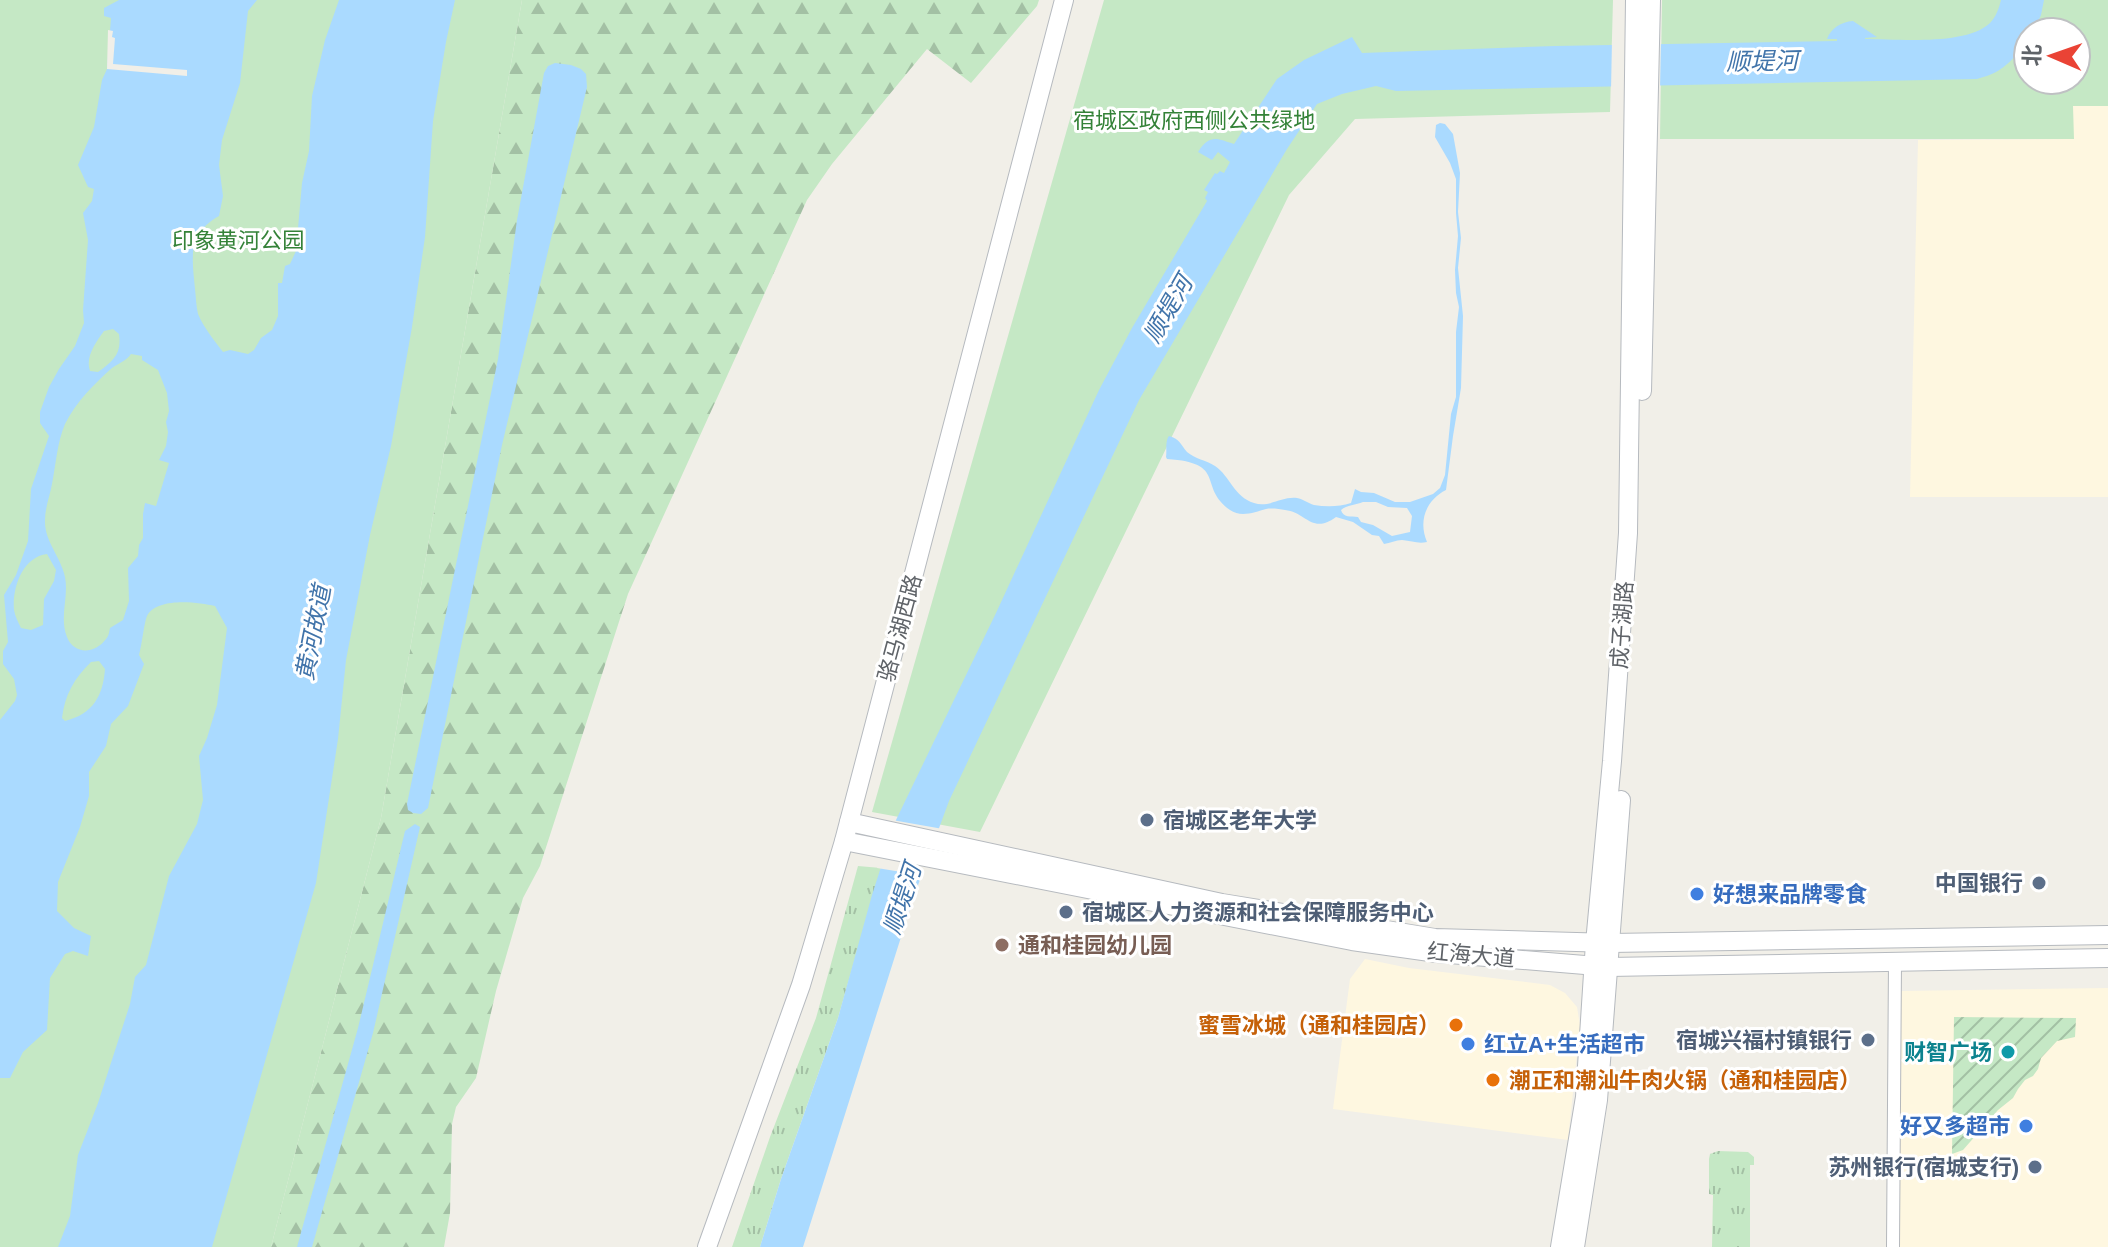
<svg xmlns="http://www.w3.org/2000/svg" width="2108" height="1247" font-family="Helvetica,'Noto Sans SC',sans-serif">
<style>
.commercial{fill:#fef7e0}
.grass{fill:url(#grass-tufts)}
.forest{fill:url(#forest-firs)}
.park{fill:#c5e8c5;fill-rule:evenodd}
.garden{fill:url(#garden-furrows)}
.water{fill:#aadaff;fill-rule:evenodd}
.pier{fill:#f1efe8}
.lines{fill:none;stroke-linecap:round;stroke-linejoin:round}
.street-casing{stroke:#b5b8bc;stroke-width:14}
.secondary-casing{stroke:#b6babf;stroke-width:20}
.street{stroke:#fff;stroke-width:12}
.secondary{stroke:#fff;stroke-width:18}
.service-dot{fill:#5c6f8a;stroke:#fff;stroke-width:3}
.shop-dot{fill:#3f7fe0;stroke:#fff;stroke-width:3}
.education-dot{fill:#8d6e63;stroke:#fff;stroke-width:3}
.food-dot{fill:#e8710a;stroke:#fff;stroke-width:3}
.culture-dot{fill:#0f9aa8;stroke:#fff;stroke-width:3}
.labels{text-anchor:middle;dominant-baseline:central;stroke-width:6;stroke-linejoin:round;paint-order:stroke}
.park-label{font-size:22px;fill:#348238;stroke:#fff}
.street-label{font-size:22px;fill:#5f6368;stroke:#fff}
.service-label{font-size:22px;font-weight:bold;fill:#4e5e75;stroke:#fff;text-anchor:end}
.shop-label{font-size:22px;font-weight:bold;fill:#366cbe;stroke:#fff;text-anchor:start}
.education-label{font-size:22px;font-weight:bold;fill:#785e54;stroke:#fff;text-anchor:start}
.food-label{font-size:22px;font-weight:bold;fill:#c56008;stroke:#fff;text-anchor:end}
.culture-label{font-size:22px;font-weight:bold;fill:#0d838f;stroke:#fff;text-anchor:end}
.water-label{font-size:24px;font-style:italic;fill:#4174aa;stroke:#fff}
</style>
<defs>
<pattern id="grass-tufts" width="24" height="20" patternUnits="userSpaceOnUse" patternTransform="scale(2)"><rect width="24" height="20" fill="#c5e8c5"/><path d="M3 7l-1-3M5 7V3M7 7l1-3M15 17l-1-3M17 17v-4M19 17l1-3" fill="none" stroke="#a3c0a4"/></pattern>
<pattern id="forest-firs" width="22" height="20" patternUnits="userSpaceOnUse" patternTransform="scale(2)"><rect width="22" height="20" fill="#c5e8c5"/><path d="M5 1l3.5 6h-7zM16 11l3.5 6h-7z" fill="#a3c0a4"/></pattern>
<pattern id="garden-furrows" width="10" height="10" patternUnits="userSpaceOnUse" patternTransform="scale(2)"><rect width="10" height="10" fill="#c5e8c5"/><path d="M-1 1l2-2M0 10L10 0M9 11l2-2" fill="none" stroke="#a3c0a4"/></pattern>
</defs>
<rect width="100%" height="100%" fill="#f1efe8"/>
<g class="commercial">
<polygon points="2073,106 2108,106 2108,497 1910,497 1918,140 2073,139"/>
<polygon points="1365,959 1409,968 1550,985 1565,993 1577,1007 1580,1025 1568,1140 1333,1109 1350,979"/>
<polygon points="2108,988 2108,1247 1898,1247 1901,991"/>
</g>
<g class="grass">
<polygon points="858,866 881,868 838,1018 781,1179 760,1247 732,1247 770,1137 816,1018"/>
<polygon points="1718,1151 1748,1152 1754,1157 1754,1165 1750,1165 1750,1247 1712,1247 1713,1195 1709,1194 1709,1159 1710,1154"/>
</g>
<polygon class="forest" points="522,0 1039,0 1037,6 971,83 927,49 832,164 807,200 628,594 540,866 523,898 496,991 476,1078 456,1107 452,1124 450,1213 444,1247 271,1247 381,818"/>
<g class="park">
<polygon points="0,0 522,0 381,818 271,1247 0,1247"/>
<polygon points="1104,0 1613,0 1610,112 1355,119 1289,195 980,832 872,812"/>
<path d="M1662 0H2108V106H2073L2074 139H1660ZM2028 32H2076V80H2028Z"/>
</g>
<polygon class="garden" points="1954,1017 2076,1018 2075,1037 2057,1041 2041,1058 2038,1069 2033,1076 2025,1080 2018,1089 2013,1098 1998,1110 1963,1150 1952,1154"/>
<g class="water">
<path d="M119 0H257L248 11 240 83 222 140 219 165 223 196 219 216C187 234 192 257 195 289 196 297 196 306 198 314 204 328 214 340 223 352L230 350 248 354 254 350 261 338 272 330 278 316V283H282L285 266 290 264 296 251 302 183 309 151 312 96 325 40 339 0H455L446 42 433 121 425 237 412 327 391 446 370 535 346 660 338 739 316 883 212 1247H58L70 1216 78 1155 98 1103 130 1004 135 977 146 965 169 876 197 824 203 800 199 756 207 738 217 705 227 628 215 606C197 602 157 597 147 616 144 623 142 645 139 655L144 664 128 706 111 724 106 746 89 772V796L80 827 58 882 57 911 74 928 91 936 88 956 73 951 65 954 50 978 47 1030 23 1052 10 1078H0V720L15 701 17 695 14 679 3 664V651L8 642 4 595 16 575 28 541 31 489 49 436 40 423V412L49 387 59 369 75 346 84 323 83 310 88 240 83 213 92 201 94 189 88 187 78 165 94 127 102 80 107 69 111 18 104 16V8ZM113 329 119 334C122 354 113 361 98 372L90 371C85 357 96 342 104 331ZM131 354 142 356V360L158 370 167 393 169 411 166 422 168 432 166 446 159 460 169 463 156 506 145 503 143 514V538L139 545 138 556 128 568 129 601 123 620 110 628C109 632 109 636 106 639 95 654 74 655 67 637 59 617 69 597 65 577 61 557 44 541 45 520 45 508 50 495 52 484 56 464 57 443 65 424 76 402 94 384 112 368 119 363 126 361 131 354ZM47 554 56 570 54 581 44 599 43 625 31 630 21 628C18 622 15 616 14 610 12 589 22 557 47 554ZM99 661 105 669C103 696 93 714 65 721L62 718C65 694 74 679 91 662Z"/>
<path d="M2001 0H2044L2041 15 2033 32H2028C2028 45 2008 66 1996 72 1991 75 1983 77 1977 79L1396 91 1376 86 1342 94 1317 104 1287 149 1139 400 949 801 914 896 803 1247H760L781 1179 838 1018 872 895 896 820 996 613 1099 390 1132 328 1207 201 1205 198 1208 192 1204 190 1215 173 1217 174 1220 171 1224 173 1230 162 1218 152 1212 160 1198 152C1210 133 1218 139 1234 144L1277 79 1304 60 1352 37 1362 53 1555 46 1837 41V39H1827C1831 28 1841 22 1853 21L1877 37 1865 38V39C1897 39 1966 46 1990 23 1996 17 1999 8 2001 0Z"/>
<polygon points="555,63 571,65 581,69 586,74 587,87 502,445 428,808 421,814 413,813 408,810 407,804 498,359 517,220 544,73 548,66"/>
<path d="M1440 123 1445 124 1453 134 1460 173 1458 212 1461 238 1458 268 1463 316 1461 388 1453 436 1446 490C1426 500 1418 521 1427 542 1418 544 1412 541 1402 540 1396 540 1390 543 1384 544L1379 536 1372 535 1353 522 1336 517C1312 535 1306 512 1285 510 1280 509 1271 508 1266 509 1255 512 1241 518 1230 510 1197 486 1228 463 1167 459L1166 457C1167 451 1165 441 1169 436 1180 439 1181 445 1187 452 1195 459 1206 460 1215 466 1230 476 1234 497 1254 503 1269 508 1282 496 1297 498 1303 499 1308 503 1314 505 1326 507 1339 507 1351 503L1355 489 1361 492 1374 493 1395 502H1410L1433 494 1440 488 1445 475 1451 414 1456 397V332L1459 307 1456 293 1455 270 1458 236 1456 213V179L1450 163 1435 137 1436 125ZM1363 502H1376L1388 507 1407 508 1412 516 1410 532 1392 536 1373 525 1361 522 1358 517C1351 516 1343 518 1341 510 1347 505 1356 505 1363 502Z"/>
<polygon points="415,824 420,827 373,1033 312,1247 297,1247 358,1028 405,831"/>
</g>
<g class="pier">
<polygon points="108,30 113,31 112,37 115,38 113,64 187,70 187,76 107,69"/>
<polygon points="1661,40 1660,89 1611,90 1612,41"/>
<polygon points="892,820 943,829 926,876 877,868"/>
</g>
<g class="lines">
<defs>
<polyline id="street" points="1893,1247 1895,962"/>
<g id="secondary">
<polyline points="1642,391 1651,0"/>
<polyline points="849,822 1222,903 1435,938 1611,943 2108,935"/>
<polyline points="844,841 1352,941 1437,953 1609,967 2108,958"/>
<polyline points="707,1247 801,985 844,841 1064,0"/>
<polyline points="1560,1247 1585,1097 1595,943 1612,761 1628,533 1635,0"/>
<polyline points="1575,1247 1598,1100 1621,800"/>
</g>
</defs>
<use href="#street" class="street-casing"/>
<use href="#secondary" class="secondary-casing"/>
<use href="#street" class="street"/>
<use href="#secondary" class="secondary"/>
</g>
<g class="service-dot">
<circle cx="1147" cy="820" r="8"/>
<circle cx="2039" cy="883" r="8"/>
<circle cx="1066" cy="912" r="8"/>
<circle cx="1868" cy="1040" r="8"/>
<circle cx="2035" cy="1167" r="8"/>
</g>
<g class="shop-dot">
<circle cx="1697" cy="894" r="8"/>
<circle cx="1468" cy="1044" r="8"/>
<circle cx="2026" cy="1126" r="8"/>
</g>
<circle class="education-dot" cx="1002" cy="945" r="8"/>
<g class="food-dot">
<circle cx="1456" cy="1025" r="8"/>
<circle cx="1493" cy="1080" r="8"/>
</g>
<circle class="culture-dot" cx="2008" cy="1052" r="8"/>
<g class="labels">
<g class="park-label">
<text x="1194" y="120">宿城区政府西侧公共绿地</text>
<text x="238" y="240">印象黄河公园</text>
</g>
<g class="street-label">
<text transform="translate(1622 625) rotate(-86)">成子湖路</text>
<text transform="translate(900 628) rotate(-75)">骆马湖西路</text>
<text transform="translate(1471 955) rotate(5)">红海大道</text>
</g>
<g class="service-label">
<text x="1163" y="820" text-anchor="start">宿城区老年大学</text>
<text x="2023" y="883">中国银行</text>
<text x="1082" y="912" text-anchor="start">宿城区人力资源和社会保障服务中心</text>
<text x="1852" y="1040">宿城兴福村镇银行</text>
<text x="2019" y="1167">苏州银行(宿城支行)</text>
</g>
<g class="shop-label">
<text x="1713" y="894">好想来品牌零食</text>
<text x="1484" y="1044">红立A+生活超市</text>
<text x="2010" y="1126" text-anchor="end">好又多超市</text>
</g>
<g class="education-label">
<text x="1018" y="945">通和桂园幼儿园</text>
</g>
<g class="food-label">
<text x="1440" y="1025">蜜雪冰城（通和桂园店）</text>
<text x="1509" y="1080" text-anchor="start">潮正和潮汕牛肉火锅（通和桂园店）</text>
</g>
<g class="culture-label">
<text x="1992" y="1052">财智广场</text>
</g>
<g class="water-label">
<text transform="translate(1762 61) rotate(-1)">顺堤河</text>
<text transform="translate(1168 309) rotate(-60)">顺堤河</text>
<text transform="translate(313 633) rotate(-79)">黄河故道</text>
<text transform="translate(902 899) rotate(-72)">顺堤河</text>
</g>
</g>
<g transform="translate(2052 56) rotate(272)"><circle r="38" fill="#ffffff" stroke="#bfc1c3" stroke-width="2"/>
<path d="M0-6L14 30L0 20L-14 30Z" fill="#ea4335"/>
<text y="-12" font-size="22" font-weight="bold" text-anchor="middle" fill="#5f6368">北</text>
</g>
</svg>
